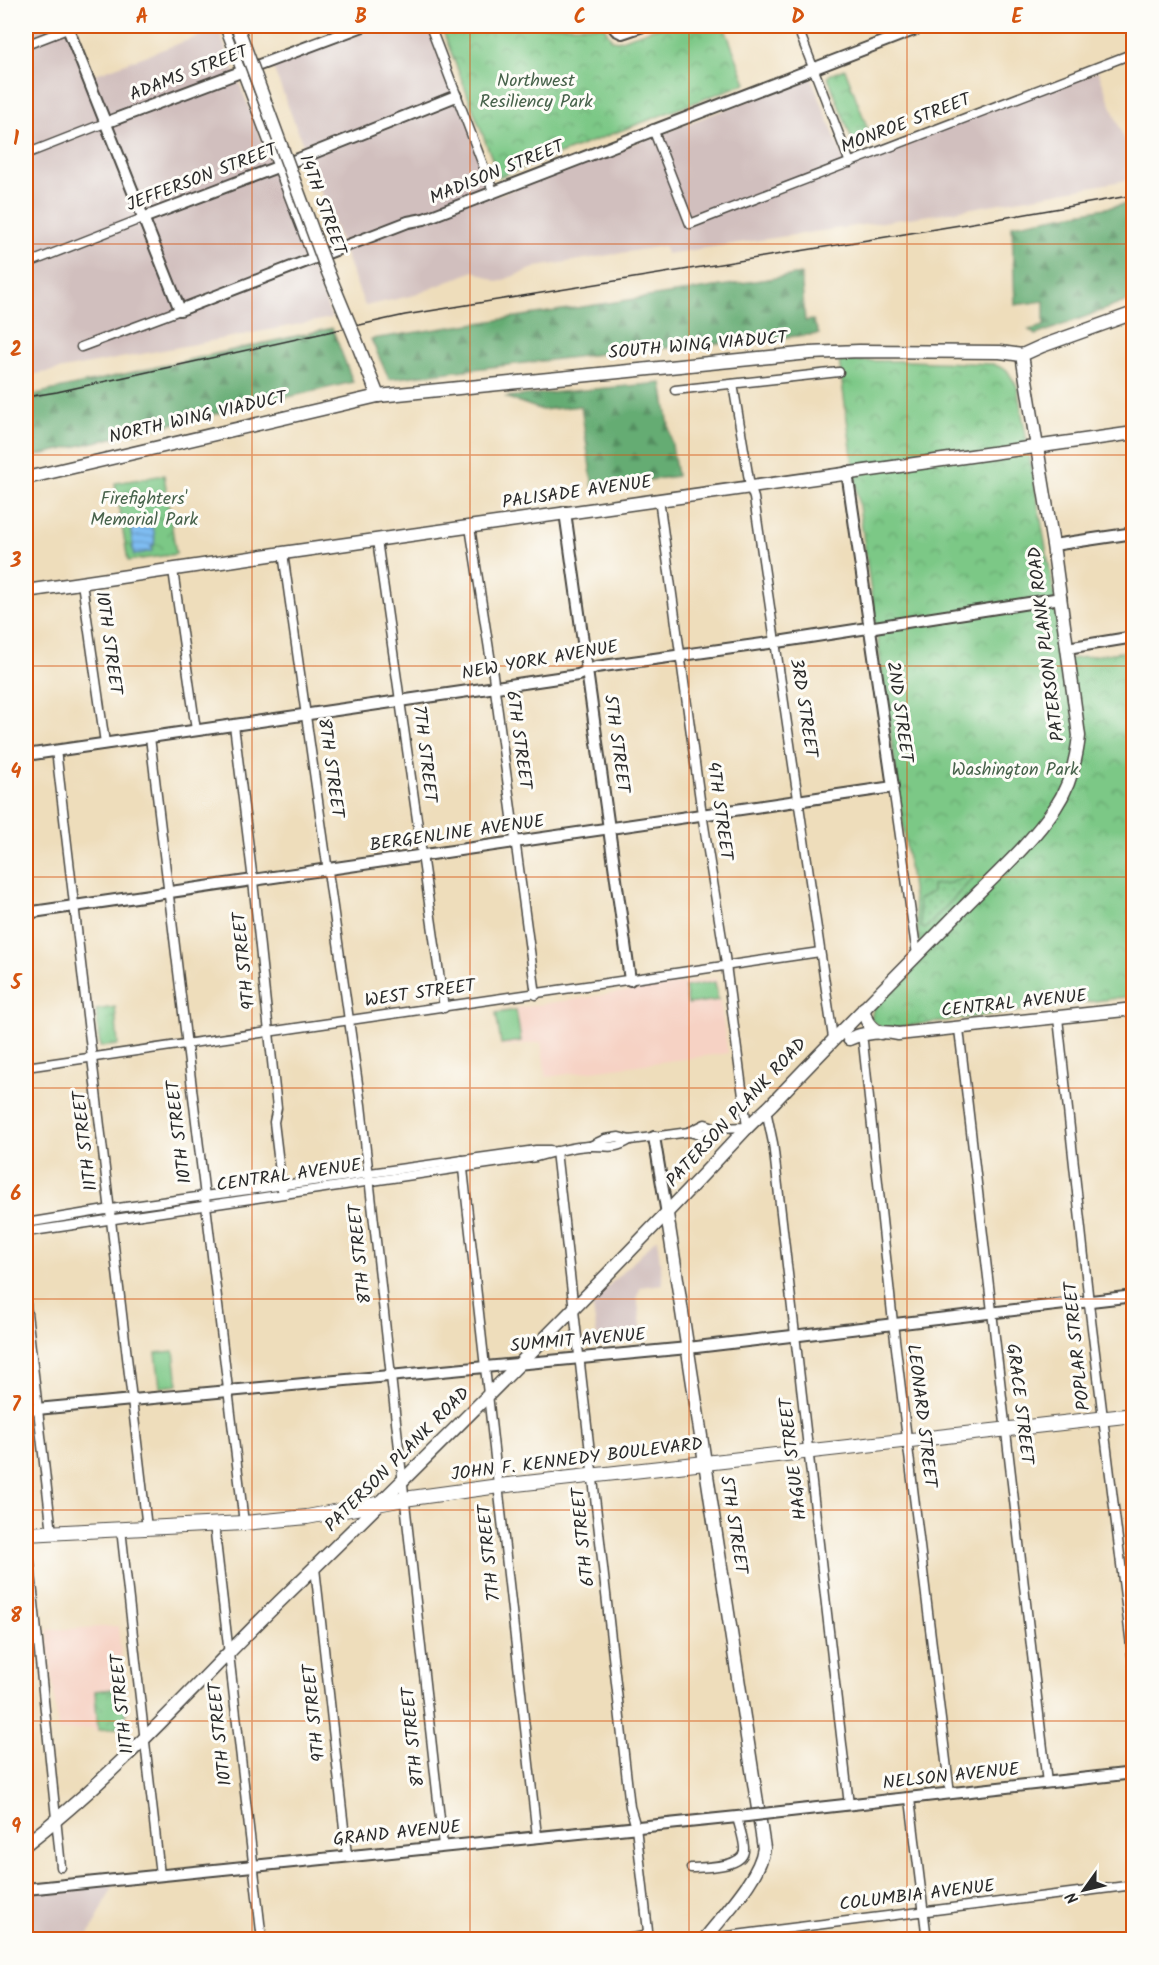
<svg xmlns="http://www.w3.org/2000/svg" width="1159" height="1965" font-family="Kalam,sans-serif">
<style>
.built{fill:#f6d2c4}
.industrial{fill:#d1bfbe}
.grass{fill:#7cc886;stroke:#547a58;stroke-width:1.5}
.forest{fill:url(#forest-firs);stroke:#486c4f;stroke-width:1.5}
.park{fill:url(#park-crowns);stroke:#547a58;stroke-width:1.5}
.garden{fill:url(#garden-dots);stroke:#547a58;stroke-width:1.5}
.water{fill:url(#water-rules);stroke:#55748f;stroke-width:1.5}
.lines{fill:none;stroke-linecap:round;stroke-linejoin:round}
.minor-casing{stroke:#484641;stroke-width:11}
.tertiary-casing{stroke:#484641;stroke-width:14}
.secondary-casing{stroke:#484641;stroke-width:15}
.primary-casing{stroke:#484641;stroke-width:16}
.minor{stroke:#fff;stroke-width:8}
.tertiary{stroke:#fff;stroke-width:10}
.secondary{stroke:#fff;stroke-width:12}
.primary{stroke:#fff;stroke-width:14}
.tram{stroke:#2b2b2b;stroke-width:1.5}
.tertiary-bridge-casing{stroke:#484641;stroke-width:14;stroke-linecap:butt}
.secondary-bridge-casing{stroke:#484641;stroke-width:15;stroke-linecap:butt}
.tertiary-bridge{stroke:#fff;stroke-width:10}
.secondary-bridge{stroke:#fff;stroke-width:12}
.grid{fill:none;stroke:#d5540f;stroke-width:1.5;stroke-opacity:0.55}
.labels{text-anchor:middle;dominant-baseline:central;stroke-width:6;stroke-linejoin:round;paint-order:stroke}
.street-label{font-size:18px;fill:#2b2b2b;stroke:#fdfcf7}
.park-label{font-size:18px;fill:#47624b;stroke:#fdfcf7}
.neatline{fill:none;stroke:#d5540f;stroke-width:2}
.grid-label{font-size:20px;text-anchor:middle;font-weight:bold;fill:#d5540f}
</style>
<defs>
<pattern id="forest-firs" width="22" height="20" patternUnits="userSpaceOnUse" patternTransform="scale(1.5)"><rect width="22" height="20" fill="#65ac73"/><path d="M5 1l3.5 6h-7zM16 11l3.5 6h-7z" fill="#538c5f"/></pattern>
<pattern id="park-crowns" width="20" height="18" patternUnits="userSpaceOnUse" patternTransform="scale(1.5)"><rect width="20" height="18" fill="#7cc886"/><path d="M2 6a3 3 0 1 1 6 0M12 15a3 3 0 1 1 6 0" fill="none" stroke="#66a36e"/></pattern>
<pattern id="garden-dots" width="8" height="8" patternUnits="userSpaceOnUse" patternTransform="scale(1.5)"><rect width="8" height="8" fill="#7cc886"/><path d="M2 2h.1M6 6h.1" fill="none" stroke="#66a36e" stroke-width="1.8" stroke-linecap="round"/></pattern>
<pattern id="water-rules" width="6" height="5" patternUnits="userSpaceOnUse" patternTransform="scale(1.5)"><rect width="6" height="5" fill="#7fbdf3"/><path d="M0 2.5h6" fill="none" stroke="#689ac5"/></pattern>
</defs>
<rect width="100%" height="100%" fill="#fdfcf7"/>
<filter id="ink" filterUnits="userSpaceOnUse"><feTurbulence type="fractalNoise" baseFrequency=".0167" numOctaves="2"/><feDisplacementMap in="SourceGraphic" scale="12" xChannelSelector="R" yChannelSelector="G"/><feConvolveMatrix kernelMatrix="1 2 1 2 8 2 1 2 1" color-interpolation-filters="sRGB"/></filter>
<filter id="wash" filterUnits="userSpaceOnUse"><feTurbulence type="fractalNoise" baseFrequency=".008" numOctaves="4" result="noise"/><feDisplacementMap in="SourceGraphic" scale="24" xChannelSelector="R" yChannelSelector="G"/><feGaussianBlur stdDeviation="1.35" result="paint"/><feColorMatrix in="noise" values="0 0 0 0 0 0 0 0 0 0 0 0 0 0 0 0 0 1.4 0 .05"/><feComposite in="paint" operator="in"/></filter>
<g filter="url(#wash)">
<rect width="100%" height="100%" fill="#edb"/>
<g class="built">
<polygon points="716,978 728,1053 546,1077 541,1042 501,1047 496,1011"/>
<polygon points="118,1626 129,1728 94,1731 93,1728 58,1731 47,1630"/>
</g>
<g class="industrial">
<polygon points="26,26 69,26 88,77 218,29 332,318 26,376"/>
<polygon points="370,26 431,26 497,195 811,77 845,162 1098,71 1133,163 1133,179 950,212 666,254 664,246 537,267 498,282 474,271 415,295 365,306 273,67"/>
<polygon points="657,1238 663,1284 641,1287 637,1296 643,1339 598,1343 592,1302"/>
<polygon points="116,1880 87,1939 26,1940 26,1887"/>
</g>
<g class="grass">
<polygon points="715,982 718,1000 688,1004 685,987"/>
<polygon points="516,1010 521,1041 501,1044 496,1013"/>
<polygon points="174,1351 178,1385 160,1387 156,1353"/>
</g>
<g class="forest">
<polygon points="1133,203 1133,299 1036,335 1029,330 1044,326 1044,301 1015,305 1012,225"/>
<polygon points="801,274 805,321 813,320 819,334 609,353 389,379 371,339"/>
<polygon points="332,328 353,382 26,458 26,396"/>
<polygon points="662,383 677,476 593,488 581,406 542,410 505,397"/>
</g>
<g class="park">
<polygon points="441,26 604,26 612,40 618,41 662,26 724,26 746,83 499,177"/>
<polygon points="845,69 872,140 857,146 854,145 828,77 829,75"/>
<polygon points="839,361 907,361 993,364 1007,370 1017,386 1054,593 1064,660 1133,650 1133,996 883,1029 871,1020 873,1009 921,954"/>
<polygon points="164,475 176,554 128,561 115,483"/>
<polygon points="115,1007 118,1045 100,1047 96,1010"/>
<polygon points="123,1688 127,1727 98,1730 95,1691"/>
</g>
<polygon class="garden" points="969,875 973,878 925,929 921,927 918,900 932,892 932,885 951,883"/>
<path class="water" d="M147 521C154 527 156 534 154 545L151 546 152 551 134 555 130 524Z"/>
</g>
<g filter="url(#ink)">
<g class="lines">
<defs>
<g id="minor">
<polyline points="224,26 313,259"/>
<polyline points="430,26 493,191"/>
<polyline points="797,26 850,163"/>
<polyline points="26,45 75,26"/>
<polyline points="653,129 690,224 1134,53"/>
<polyline points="26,154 105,123"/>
<polyline points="26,264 143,218"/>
<polyline points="81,347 180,310"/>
<polyline points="733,384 750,486 754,498 833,1038"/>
<polyline points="675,390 839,372"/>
<polyline points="659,499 701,807 725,957 747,1127 717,1128 705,1124 689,1132"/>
<polyline points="470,527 493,675 536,995"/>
<polyline points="377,540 444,1008"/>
<polyline points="283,553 361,1105 443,1846"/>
<polyline points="173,570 196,730"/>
<polyline points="82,583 105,743"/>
<polyline points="234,725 253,881 277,1108 274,1122 282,1189"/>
<polyline points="150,737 244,1523"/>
<polyline points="56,750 147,1528"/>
<polyline points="893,787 917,955"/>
<polyline points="1058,1018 1090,1312 1134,1670"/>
<polyline points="959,1029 1047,1783"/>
<polyline points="863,1042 893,1323 950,1794"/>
<polyline points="26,1067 820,952"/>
<polyline points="766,1110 773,1143 849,1805"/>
<polyline points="590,1146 605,1139 619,1137 630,1140 689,1132 700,1135 717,1128"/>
<polyline points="556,1151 630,1807 636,1827 648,1931 645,1936 619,1940"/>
<polyline points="462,1160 537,1836"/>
<polyline points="26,1223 118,1208 536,1150 550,1150"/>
<path d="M26 1232 536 1157C553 1152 571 1147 588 1146 606 1145 613 1151 630 1140"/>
<polyline points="26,1304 52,1533"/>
<polyline points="214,1524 262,1940"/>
<polyline points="121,1529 160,1875"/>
<polyline points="27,1534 61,1867"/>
<polyline points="315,1568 347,1855"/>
<polyline points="910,1799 927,1940"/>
<path d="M691 1868C703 1867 742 1868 744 1851 745 1841 739 1827 737 1817"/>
<polyline points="704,1939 1134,1885"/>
</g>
<g id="tertiary">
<polyline points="67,26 180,310 408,222 424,219 924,26"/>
<polyline points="613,26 616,30 622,33 643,26"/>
<polyline points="105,123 363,26"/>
<polyline points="143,218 301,158 456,96"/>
<polyline points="565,512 630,980"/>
<polyline points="1053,545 1134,533"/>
<polyline points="1067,648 1134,637"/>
<polyline points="26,755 503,686 578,675 596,667 784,641 1061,598"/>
<polyline points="26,913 893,787 847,472"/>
<polyline points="654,1137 667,1214"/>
<polyline points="26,1410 688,1348 1134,1296"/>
<polyline points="772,1813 1134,1773"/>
<polyline points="26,1889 747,1816"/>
</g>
<g id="secondary">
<polyline points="356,340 378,396"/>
<polyline points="1022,355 1042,346 1134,313"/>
<polyline points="26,478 378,396 810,353 859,351 1000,352 1022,355"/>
<polyline points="26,591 283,553 1134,433"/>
<path d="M864 1008C864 1020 870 1028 881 1033"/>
<path d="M849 1039C862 1033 885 1030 898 1034L1134 1009"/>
<path d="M667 1214 764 1848C760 1878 723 1915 704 1940"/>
<path d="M26 1844C117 1774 195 1685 277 1604 436 1449 593 1293 744 1131 753 1121 763 1113 772 1104 834 1038 898 975 961 910 993 877 1029 846 1055 808 1070 786 1076 762 1079 736L1053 545 1022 355"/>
</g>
<polyline id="primary" points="26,1534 244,1523 307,1517 404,1499 499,1486 1134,1415"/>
</defs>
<use href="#minor" class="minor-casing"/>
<use href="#tertiary" class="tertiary-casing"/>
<use href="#secondary" class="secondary-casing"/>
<use href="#primary" class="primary-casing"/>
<use href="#minor" class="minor"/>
<use href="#tertiary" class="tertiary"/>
<use href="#secondary" class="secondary"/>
<use href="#primary" class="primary"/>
<polyline class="tram" points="26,397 57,392 405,315 997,219 1134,195"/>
<defs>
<polyline id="tertiary-bridge" points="747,1816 772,1813"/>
<polyline id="secondary-bridge" points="237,26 327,270 356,340"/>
</defs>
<use href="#tertiary-bridge" class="tertiary-bridge-casing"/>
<use href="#secondary-bridge" class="secondary-bridge-casing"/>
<use href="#tertiary-bridge" class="tertiary-bridge"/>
<use href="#secondary-bridge" class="secondary-bridge"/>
</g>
</g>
<path class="grid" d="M252 26V1940M470 26V1940M689 26V1940M907 26V1940M26 244H1134M26 455H1134M26 666H1134M26 877H1134M26 1088H1134M26 1299H1134M26 1510H1134M26 1721H1134"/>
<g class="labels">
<g class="street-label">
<text transform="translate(189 74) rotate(-21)">ADAMS STREET</text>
<text transform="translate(906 124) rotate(-21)">MONROE STREET</text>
<text transform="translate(497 173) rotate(-22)">MADISON STREET</text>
<text transform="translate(202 178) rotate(-21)">JEFFERSON STREET</text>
<text transform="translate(322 205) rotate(70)">14TH STREET</text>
<text transform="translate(698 346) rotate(-5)">SOUTH WING VIADUCT</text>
<text transform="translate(198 418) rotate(-13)">NORTH WING VIADUCT</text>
<text transform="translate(577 493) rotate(-8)">PALISADE AVENUE</text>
<text transform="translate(108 643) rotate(82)">10TH STREET</text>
<text transform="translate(1047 644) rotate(-97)">PATERSON PLANK ROAD</text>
<text transform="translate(540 661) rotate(-10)">NEW YORK AVENUE</text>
<text transform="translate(803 708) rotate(81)">3RD STREET</text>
<text transform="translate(899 712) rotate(82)">2ND STREET</text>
<text transform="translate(518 740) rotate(82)">6TH STREET</text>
<text transform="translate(616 744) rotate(82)">5TH STREET</text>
<text transform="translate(424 754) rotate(83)">7TH STREET</text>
<text transform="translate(330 768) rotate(82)">8TH STREET</text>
<text transform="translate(719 811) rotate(82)">4TH STREET</text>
<text transform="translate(457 834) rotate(-8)">BERGENLINE AVENUE</text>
<text transform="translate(245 961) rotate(-96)">9TH STREET</text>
<text transform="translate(420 994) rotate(-8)">WEST STREET</text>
<text transform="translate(1014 1004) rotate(-6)">CENTRAL AVENUE</text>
<text transform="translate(737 1113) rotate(-47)">PATERSON PLANK ROAD</text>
<text transform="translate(180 1132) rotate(-97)">10TH STREET</text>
<text transform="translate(86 1141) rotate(-97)">11TH STREET</text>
<text transform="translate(289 1176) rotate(-8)">CENTRAL AVENUE</text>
<text transform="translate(361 1254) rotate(-96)">8TH STREET</text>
<text transform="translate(578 1341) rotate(-5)">SUMMIT AVENUE</text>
<text transform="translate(1078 1346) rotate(-96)">POPLAR STREET</text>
<text transform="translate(1019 1404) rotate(83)">GRACE STREET</text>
<text transform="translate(921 1416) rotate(83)">LEONARD STREET</text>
<text transform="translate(794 1459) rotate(-97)">HAGUE STREET</text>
<text transform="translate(398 1460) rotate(-45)">PATERSON PLANK ROAD</text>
<text transform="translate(577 1460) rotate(-7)">JOHN F. KENNEDY BOULEVARD</text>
<text transform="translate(733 1525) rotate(81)">5TH STREET</text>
<text transform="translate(584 1537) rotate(-96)">6TH STREET</text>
<text transform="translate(490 1553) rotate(-96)">7TH STREET</text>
<text transform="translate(123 1704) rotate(-96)">11TH STREET</text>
<text transform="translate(315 1713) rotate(-96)">9TH STREET</text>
<text transform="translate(221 1734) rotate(-96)">10TH STREET</text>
<text transform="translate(414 1737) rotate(-96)">8TH STREET</text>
<text transform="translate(951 1777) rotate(-6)">NELSON AVENUE</text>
<text transform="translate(397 1834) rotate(-6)">GRAND AVENUE</text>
<text transform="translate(917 1896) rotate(-7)">COLUMBIA AVENUE</text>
</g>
<g class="park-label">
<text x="536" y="81">Northwest<tspan x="536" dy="21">Resiliency Park</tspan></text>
<text x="144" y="499">Firefighters'<tspan x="144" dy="21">Memorial Park</tspan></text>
<text x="1015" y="770">Washington Park</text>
</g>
</g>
<rect width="1159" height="1965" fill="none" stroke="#fdfcf7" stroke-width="66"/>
<g transform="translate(1084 1890) rotate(236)" stroke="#fdfcf7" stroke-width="4.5" paint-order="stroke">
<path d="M0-4.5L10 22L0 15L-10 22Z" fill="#2b2b2b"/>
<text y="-9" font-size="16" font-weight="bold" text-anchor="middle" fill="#2b2b2b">N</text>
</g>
<rect x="33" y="33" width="1093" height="1899" class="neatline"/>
<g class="grid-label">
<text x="142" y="23">A</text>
<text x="361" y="23">B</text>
<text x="580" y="23">C</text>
<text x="798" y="23">D</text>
<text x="1017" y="23">E</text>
<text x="16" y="145">1</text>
<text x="16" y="356">2</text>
<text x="16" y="567">3</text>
<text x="16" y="778">4</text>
<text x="16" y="989">5</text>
<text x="16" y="1200">6</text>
<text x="16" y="1411">7</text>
<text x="16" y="1622">8</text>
<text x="16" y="1833">9</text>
</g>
</svg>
